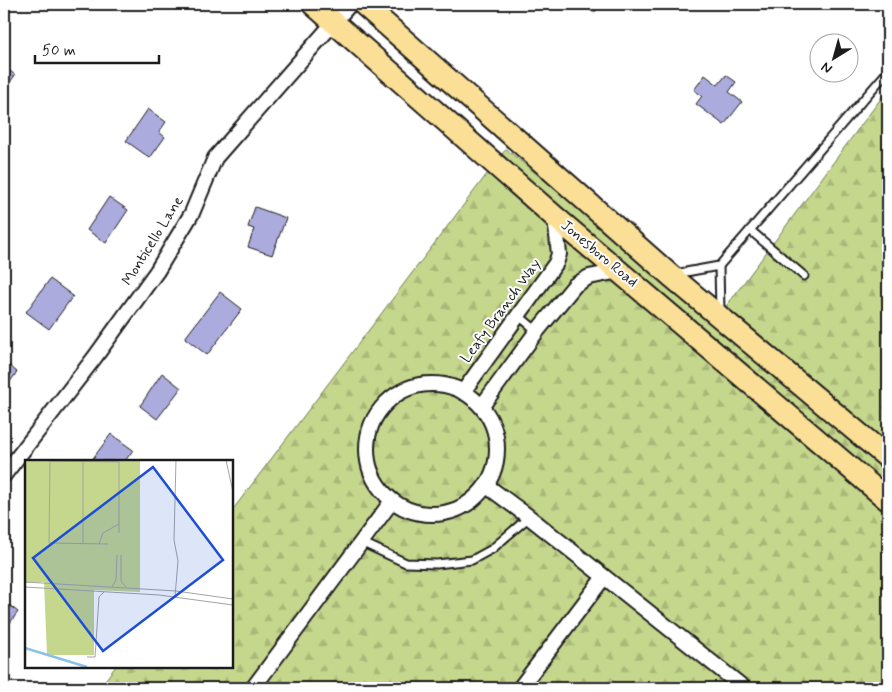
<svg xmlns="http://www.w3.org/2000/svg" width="892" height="692" font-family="Mynerve,sans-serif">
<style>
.forest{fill:url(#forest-firs);stroke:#707a54}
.building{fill:#abacdd;stroke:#1c1c1c}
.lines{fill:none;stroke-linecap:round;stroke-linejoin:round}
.lane-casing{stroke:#1c1c1c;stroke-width:11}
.street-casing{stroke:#1c1c1c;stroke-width:18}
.primary-casing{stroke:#1c1c1c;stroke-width:25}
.lane{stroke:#fff;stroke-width:7}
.street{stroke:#fff;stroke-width:14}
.primary{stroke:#fbdf96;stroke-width:21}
.labels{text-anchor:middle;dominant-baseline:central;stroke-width:4;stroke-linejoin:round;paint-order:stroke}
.street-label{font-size:15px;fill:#1c1c1c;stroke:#fff}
.inset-river{fill:none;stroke:#8ac2e8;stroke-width:2.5}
.inset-road{fill:none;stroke:#a4a4a4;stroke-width:1}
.view{fill:#1d4ed8;fill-opacity:0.15;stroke:#1d4ed8;stroke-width:2.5}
.inset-edge{fill:none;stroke:#1c1c1c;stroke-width:2.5}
</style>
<defs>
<pattern id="forest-firs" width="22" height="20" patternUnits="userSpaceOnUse" patternTransform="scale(1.25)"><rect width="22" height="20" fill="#c5d78c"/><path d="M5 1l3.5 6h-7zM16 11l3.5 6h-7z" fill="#a9b878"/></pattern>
</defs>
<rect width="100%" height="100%" fill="#fff"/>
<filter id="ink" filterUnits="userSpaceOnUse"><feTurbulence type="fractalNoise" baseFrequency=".02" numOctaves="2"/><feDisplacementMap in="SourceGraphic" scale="10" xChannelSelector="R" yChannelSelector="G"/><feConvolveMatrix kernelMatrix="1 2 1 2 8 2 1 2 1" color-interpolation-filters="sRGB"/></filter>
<g filter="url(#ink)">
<polygon class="forest" points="888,89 888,688 99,688 116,666 231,666 231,512 506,149 716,320"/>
<g class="building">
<polygon points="582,4 601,4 594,13"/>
<polygon points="4,66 15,75 4,91"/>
<polygon points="705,75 718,85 726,75 736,82 729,92 742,102 724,125 696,104 702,96 694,90"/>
<polygon points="148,109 166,122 159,132 165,137 150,158 126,141"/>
<polygon points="109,197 128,210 106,243 87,230"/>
<polygon points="255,207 286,218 272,255 248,247 254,229 248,227"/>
<polygon points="50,279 73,296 49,329 26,312"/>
<polygon points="220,292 242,309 207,355 185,338"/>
<polygon points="4,361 17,372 4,390"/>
<polygon points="162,373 181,388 157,419 140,406"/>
<polygon points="111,434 133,450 125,461 91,461"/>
<polygon points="4,601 18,612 4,631"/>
</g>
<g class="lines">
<defs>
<g id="lane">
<polyline points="750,230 804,276"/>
<polyline points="719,266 720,311"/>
<polyline points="675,274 719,266 888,71"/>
<polyline points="518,315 537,331"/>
<polyline points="361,542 406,563 437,564 472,560 492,549 529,517"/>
</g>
<g id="street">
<circle cx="432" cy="449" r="65"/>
<polyline points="463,392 556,263 559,254 555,217"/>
<polyline points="482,406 537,331 575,285 589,277 619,271"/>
<polyline points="4,475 95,357 157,271 192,213 215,158 350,4"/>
<polyline points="487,486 529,517 744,688"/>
<polyline points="253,688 392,501"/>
<polyline points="520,688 604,577"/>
</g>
<g id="primary">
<polyline points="313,4 555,217 888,500"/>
<polyline points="363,4 670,275 888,458"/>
</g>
</defs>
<use href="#lane" class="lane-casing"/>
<use href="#street" class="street-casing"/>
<use href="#primary" class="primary-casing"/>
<use href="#lane" class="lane"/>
<use href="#street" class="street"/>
<use href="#primary" class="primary"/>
</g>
</g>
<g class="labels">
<g class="street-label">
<text transform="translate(153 241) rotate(-58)">Monticello Lane</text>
<text transform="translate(599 254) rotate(40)">Jonesboro Road</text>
<text transform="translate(501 311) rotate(-54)">Leafy Branch Way</text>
</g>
</g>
<g transform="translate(25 460)">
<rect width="208" height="208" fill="#fff"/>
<path d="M0 0H115V132L69 130V195H22L19 122 0 123Z" fill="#c5d78c"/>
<path class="inset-river" d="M0 188 62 207"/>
<path class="inset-road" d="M201 0 208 32M58 84V1M74 84 78 73 94 64M83 84 24 83 25 1 94 2V73M96 95V121L101 127M0 122 151 131 208 139M0 127 134 135 208 145M87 127 91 120 92 95M150 137 153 101 149 80 151 0M62 197H70L74 137 79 132"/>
<path class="view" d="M128 7 198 100 78 191 8 98Z"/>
<rect width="208" height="208" class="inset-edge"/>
</g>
<rect width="892" height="692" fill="none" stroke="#fff" stroke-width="20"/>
<rect x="10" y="10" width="872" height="672" fill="none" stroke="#1c1c1c" stroke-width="2" filter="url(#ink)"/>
<g transform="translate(834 58) rotate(217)"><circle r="24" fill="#ffffff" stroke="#a4a4a4"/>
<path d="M0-4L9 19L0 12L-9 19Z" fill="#1c1c1c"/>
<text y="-8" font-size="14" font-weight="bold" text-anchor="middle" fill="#1c1c1c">N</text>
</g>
<path d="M35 55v8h124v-8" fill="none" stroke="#1c1c1c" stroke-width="2.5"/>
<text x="42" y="55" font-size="15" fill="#1c1c1c" stroke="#ffffff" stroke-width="4" paint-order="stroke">50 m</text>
</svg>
